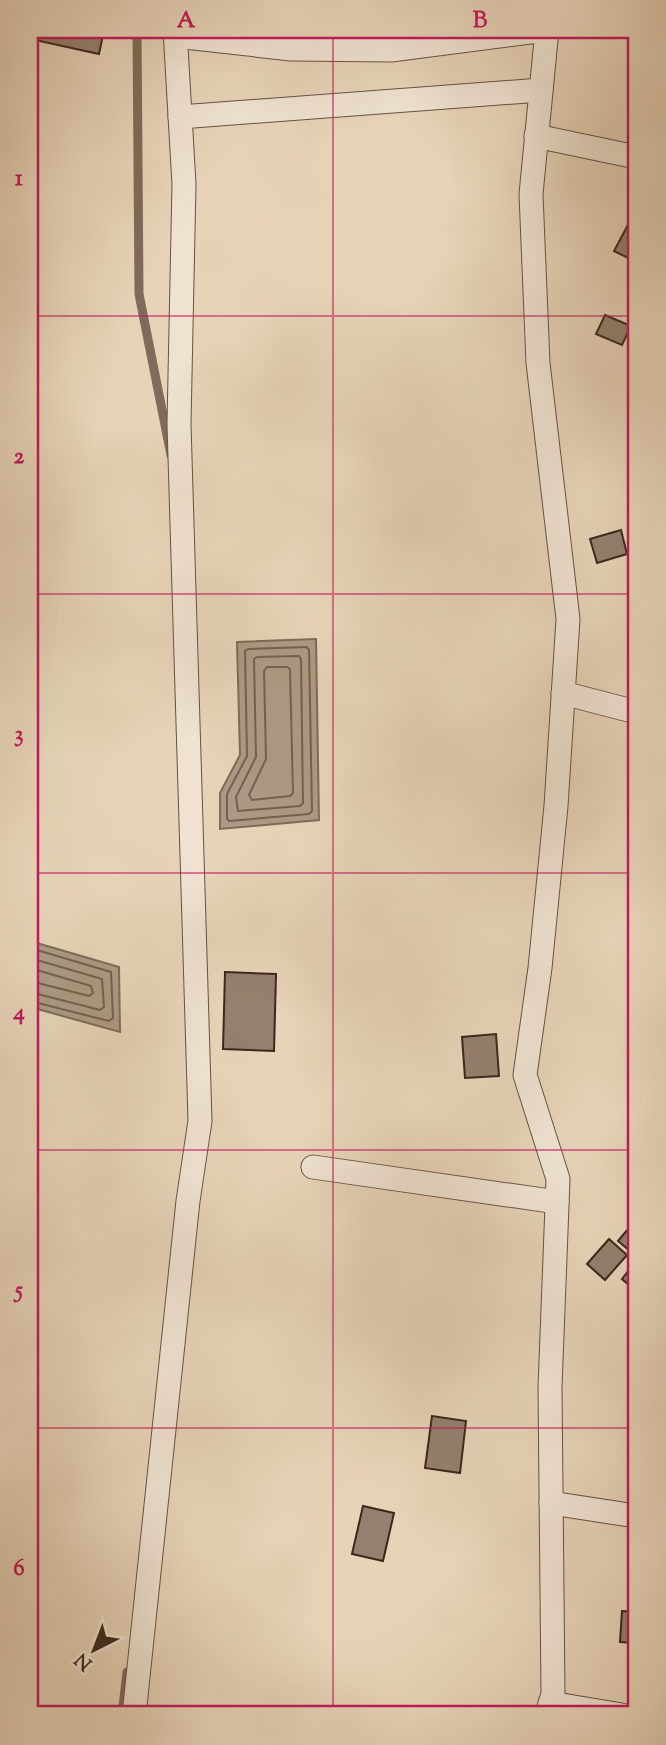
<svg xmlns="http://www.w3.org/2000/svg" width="666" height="1745" font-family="'Sorts Mill Goudy',serif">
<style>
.water{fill:#ad9983;stroke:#7f6b5a;stroke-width:2}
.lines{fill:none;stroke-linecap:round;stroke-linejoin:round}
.shore{stroke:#746050;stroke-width:2}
.stream{stroke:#7f6b5a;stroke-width:9}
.building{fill:#94806e;stroke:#3b271d;stroke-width:2}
.street-casing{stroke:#665244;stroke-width:25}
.street{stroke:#efe2d1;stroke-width:23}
.grid{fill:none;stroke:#c2185b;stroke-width:2;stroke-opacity:0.55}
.neatline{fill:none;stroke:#c2185b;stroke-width:2.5}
.grid-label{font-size:23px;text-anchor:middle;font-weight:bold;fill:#c2185b}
</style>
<rect width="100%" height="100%" fill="#e7d3b8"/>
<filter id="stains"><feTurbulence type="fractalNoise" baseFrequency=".00286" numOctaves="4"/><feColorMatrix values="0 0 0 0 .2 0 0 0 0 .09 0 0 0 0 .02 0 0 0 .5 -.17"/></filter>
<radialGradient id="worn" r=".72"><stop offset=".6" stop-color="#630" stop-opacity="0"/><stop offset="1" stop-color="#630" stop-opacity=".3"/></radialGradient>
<g class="water">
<polygon points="316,639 319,820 220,829 220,793 240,755 237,642"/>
<polygon points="30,941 119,967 120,1032 30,1007"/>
</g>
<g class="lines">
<g class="shore">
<polygon points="307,647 309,650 312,811 309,814 229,821 227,818 227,794 247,756 245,651 248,649"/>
<polygon points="299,656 301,659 303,803 300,806 238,811 236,797 256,757 254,659 257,657"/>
<polygon points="267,667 287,667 290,669 293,793 290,796 252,800 249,795 266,759 264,671"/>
<polyline points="30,948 111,972 113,1018 109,1021 30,1001"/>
<polyline points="30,958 102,979 104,1007 100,1010 30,992"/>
<polyline points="30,968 91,986 93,993 89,996 30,981"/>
</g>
<g class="stream">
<polyline points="137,30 139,294 171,455"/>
<polyline points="122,1715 127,1672"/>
</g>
</g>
<g class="building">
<polygon points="37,30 104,30 99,54 35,40"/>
<polygon points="629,223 636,227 636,262 614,251"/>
<polygon points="605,315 631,326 622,345 596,334"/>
<polygon points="621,530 627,554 597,563 590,539"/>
<polygon points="225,972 276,974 274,1051 223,1049"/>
<polygon points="496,1034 499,1076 465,1078 462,1037"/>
<polygon points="634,1222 636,1223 636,1256 618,1241"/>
<polygon points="609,1239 627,1255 605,1280 587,1264"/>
<polygon points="636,1261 636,1291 622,1279"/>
<polygon points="432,1416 466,1421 460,1473 425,1468"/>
<polygon points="363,1506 394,1513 383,1561 352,1554"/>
<polygon points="622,1611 636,1612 636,1643 620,1642"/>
</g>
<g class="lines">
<defs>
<g id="street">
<polyline points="176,36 291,49 391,50 546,30"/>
<polyline points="180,117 541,90"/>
<polyline points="536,136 636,157"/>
<polyline points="563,693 636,712"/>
<polyline points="313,1167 557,1202"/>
<polyline points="551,1503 636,1516"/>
<polyline points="550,1703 622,1715"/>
<polyline points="134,1715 188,1201 200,1121 179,424 184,184 175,30"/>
<polyline points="547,1715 553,1694 550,1387 558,1179 525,1075 540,968 556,806 568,619 538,363 531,194 547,30"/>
</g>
</defs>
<use href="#street" class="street-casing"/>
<use href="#street" class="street"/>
</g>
<path class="grid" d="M333 30V1715M30 316H636M30 594H636M30 873H636M30 1150H636M30 1428H636"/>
<rect width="666" height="1745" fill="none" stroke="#e7d3b8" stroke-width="77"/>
<g transform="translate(94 1650) rotate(222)" stroke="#efe2d1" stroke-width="5" paint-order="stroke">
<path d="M0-5L12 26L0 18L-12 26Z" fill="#3b271d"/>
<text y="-10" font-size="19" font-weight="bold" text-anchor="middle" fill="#3b271d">N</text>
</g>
<rect x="38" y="38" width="590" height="1668" class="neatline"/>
<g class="grid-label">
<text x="186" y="27">A</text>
<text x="480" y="27">B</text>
<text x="19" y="185">1</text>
<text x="19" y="463">2</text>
<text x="19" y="741">3</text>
<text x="19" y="1019">4</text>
<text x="19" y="1297">5</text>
<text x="19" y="1575">6</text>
</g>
<rect width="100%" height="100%" filter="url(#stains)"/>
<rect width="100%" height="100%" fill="url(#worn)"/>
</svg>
